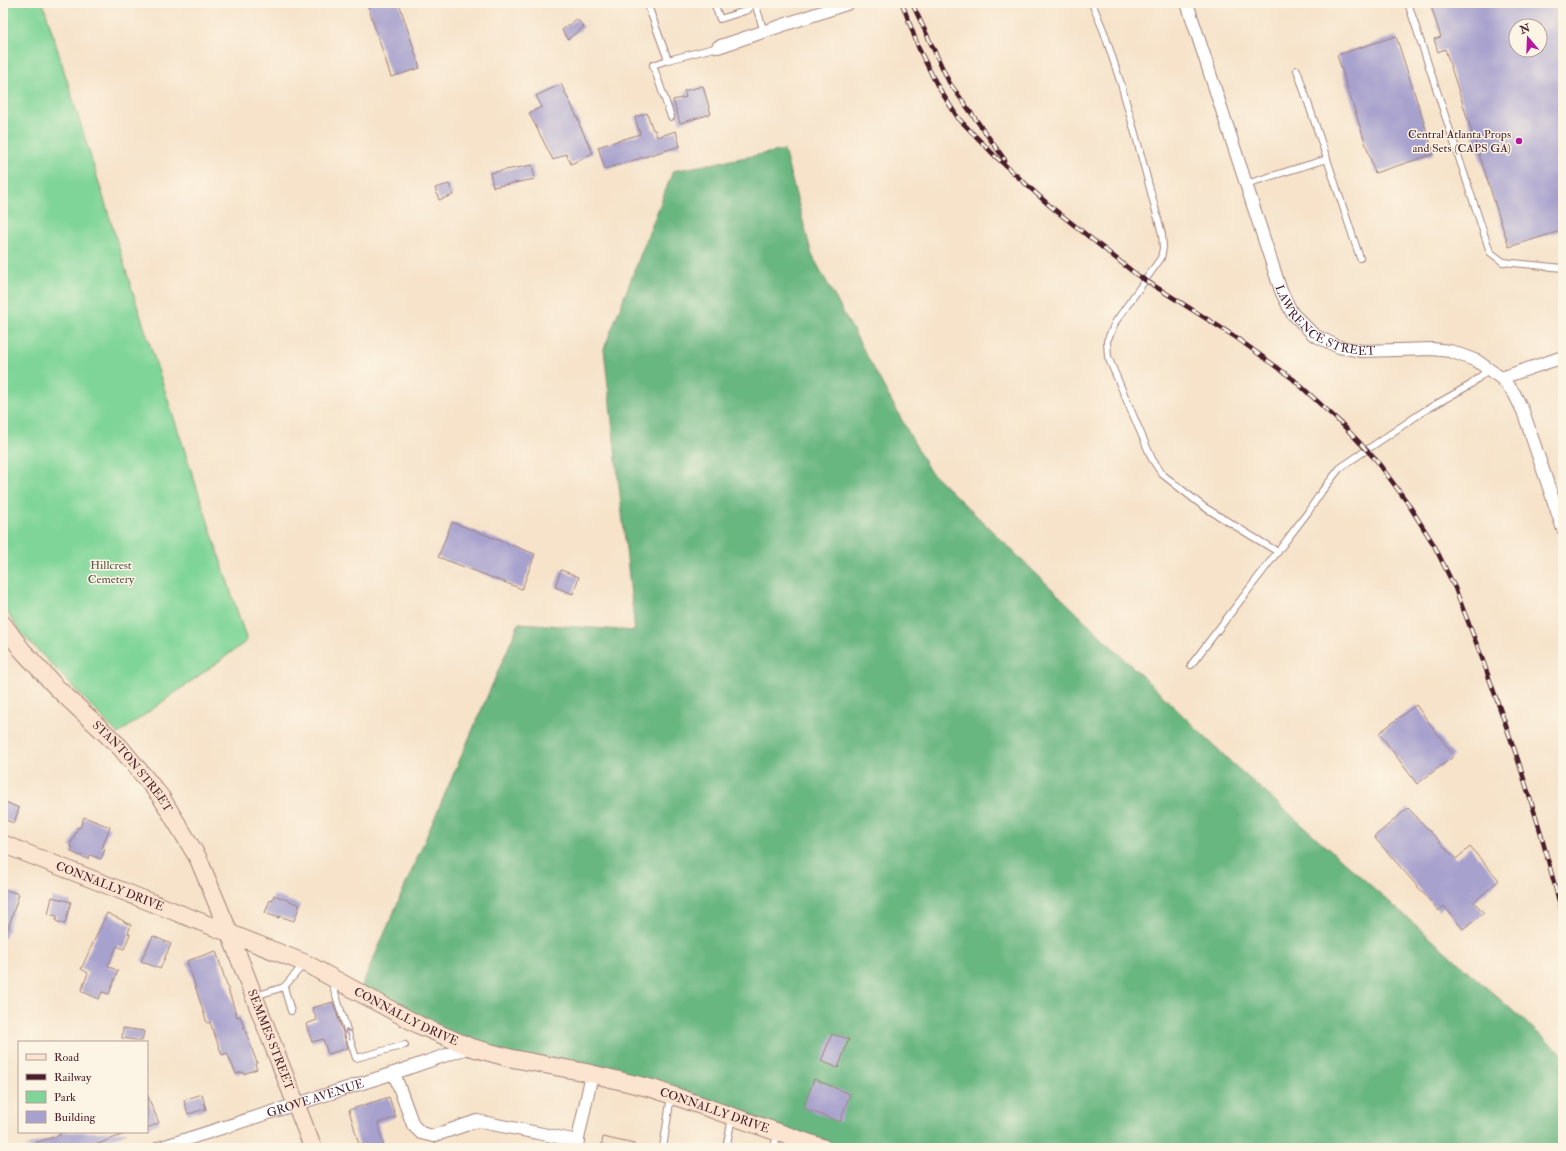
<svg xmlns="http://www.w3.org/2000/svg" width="1566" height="1151" font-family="'IM FELL Double Pica',serif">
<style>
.green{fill:#7fd598;stroke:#647a62}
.forest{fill:#67b680;stroke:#586a56}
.building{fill:#a7a1ce;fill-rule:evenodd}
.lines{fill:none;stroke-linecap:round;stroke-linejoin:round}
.lane-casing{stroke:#a0817a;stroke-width:8}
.street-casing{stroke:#a0817a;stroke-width:14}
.secondary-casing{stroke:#a0817a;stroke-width:19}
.lane{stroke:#fff;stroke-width:6}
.street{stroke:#fff;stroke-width:12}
.secondary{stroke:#fce5d0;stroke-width:17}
.rail-casing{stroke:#4a1f2b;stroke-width:4.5}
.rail{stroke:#fcf5e5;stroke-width:3;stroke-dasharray:9;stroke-linecap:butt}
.oneway{stroke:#ae9aa0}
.poi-dot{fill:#b5179e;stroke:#fcf5e5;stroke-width:1.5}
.labels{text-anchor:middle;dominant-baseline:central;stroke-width:3;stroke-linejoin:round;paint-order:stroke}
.poi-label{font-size:12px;fill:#4a1f2b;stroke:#fcf5e5;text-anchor:end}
.street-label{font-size:12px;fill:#4a1f2b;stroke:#fcf5e5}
.park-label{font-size:12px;fill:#5a564c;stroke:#fcf5e5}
</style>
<rect width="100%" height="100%" fill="#fcf5e5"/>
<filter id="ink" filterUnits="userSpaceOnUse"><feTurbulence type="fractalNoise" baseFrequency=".025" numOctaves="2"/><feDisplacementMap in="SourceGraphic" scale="8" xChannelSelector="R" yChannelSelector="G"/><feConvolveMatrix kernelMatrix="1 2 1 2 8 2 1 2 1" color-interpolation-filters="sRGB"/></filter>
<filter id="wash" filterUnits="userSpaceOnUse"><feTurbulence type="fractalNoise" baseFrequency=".012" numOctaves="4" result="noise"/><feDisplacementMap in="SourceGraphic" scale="16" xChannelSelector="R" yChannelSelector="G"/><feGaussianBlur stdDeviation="0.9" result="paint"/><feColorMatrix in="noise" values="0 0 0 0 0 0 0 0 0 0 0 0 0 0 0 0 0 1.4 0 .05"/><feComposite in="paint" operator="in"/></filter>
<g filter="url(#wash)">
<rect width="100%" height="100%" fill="#f6e3ca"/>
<polygon class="green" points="3,3 43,3 134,296 247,641 118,734 21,633 3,606"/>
<polygon class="forest" points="784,150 812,255 929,470 1234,765 1563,1055 1563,1148 804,1148 672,1095 459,1050 360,990 519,623 635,631 604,349 673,171"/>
<g id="blocks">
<g class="building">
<polygon points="367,3 399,3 420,68 391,77"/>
<path d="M1430 3H1563V230L1509 247 1445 49 1438 52 1434 39 1441 37ZM1516 26H1540V50H1516Z"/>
<polygon points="577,19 584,27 568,39 562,30"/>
<polygon points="1396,36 1434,154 1375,173 1337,55"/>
<polygon points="561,84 580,123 579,124 593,153 571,164 566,154 553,160 529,113 542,107 536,96"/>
<polygon points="703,86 711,114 680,123 673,100 686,97 684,91"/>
<polygon points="647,113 653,130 655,130 657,137 676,131 680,146 605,169 598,147 640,134 635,117"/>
<polygon points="532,165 535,179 493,187 490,173"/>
<polygon points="449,184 453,195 439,200 435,188"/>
<polygon points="452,522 535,554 522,589 438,557"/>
<polygon points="561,570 579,577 573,594 555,587"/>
<polygon points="1416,705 1454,756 1417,784 1379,733"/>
<polygon points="3,801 19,808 14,823 3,819"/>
<polygon points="1408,808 1456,859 1470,847 1499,880 1474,902 1484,913 1463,929 1444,906 1439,911 1374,837"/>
<polygon points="84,817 110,827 102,848 105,849 101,859 90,855 88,859 71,852 73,847 70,846 78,827 80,828"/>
<polygon points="3,889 19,894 5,938 3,938"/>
<polygon points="274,895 300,905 294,921 279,916 279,918 265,913 270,900 272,901"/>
<polygon points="52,897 71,902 65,924 56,921 57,916 48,914"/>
<polygon points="107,913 124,921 124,922 131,925 128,933 130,934 124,949 117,946 108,966 118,971 109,994 102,992 99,999 81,991 88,973 81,969"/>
<polygon points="153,936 171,944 160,969 141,961"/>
<polygon points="216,951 237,1017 240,1016 257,1063 255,1064 257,1069 244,1074 243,1072 236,1074 227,1053 222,1055 210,1022 207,1023 187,961"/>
<polygon points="333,1002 348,1048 328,1054 323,1039 312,1042 306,1024 317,1020 312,1008"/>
<polygon points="123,1028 144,1031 142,1041 122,1038"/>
<polygon points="832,1034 849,1039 838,1068 821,1061"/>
<polygon points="814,1079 850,1094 840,1122 803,1108"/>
<polygon points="147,1094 159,1123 147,1128"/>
<polygon points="202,1094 206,1109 188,1114 184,1100"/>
<polygon points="389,1097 396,1117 378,1123 384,1148 360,1148 349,1110"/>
<polygon points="59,1132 127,1132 127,1133 87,1148 26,1148 26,1146 60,1135"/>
<polygon points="603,1137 634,1144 633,1148 601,1148"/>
</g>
</g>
</g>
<g filter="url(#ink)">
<use href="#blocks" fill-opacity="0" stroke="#a0817a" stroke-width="1"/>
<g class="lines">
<defs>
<g id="lane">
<polyline points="647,3 668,60 718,47"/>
<polyline points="714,3 720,19 748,10 751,3"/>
<polyline points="755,3 764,32"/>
<polyline points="1092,3 1104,32 1121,84 1138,144 1162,234 1163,248 1161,258 1116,321 1107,341 1108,357 1152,459 1162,474 1204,507 1278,552"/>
<polyline points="1408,3 1490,252 1503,262 1563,268"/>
<polyline points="668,60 653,65 671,117"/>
<polyline points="1327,159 1360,258"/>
<polyline points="1246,184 1327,159 1297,70"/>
<polyline points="1191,665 1308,512 1322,491 1340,468 1424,411 1470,385 1489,369"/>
<polyline points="331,980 356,1058 405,1045"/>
<polyline points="284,987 291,1011"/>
<polyline points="255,996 284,987 304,964"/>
<polyline points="663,1148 671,1096"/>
<polyline points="726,1148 732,1118"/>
<polyline points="774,1148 777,1134"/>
</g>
<g id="street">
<path id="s1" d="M1187 3 1281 291 1292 313 1314 335 1339 347 1362 351 1432 349 1450 351 1477 361 1501 378 1514 393 1523 411 1563 529"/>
<polyline points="718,47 849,3"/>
<polyline points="1501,378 1563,357"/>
<polyline points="394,1073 413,1125 421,1133 433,1136 477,1121 578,1141"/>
<path id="s2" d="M159 1148 394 1073 470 1047"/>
<polyline points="576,1148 592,1074"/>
</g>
<g id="secondary">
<path id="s3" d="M3 624 22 650 57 688 120 747 161 797 198 858 229 932 313 1148"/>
<path id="s4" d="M3 844 305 963 419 1025 470 1047 510 1058 584 1072 654 1089 823 1148"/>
</g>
</defs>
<use href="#lane" class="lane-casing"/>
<use href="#street" class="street-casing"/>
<use href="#secondary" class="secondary-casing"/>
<use href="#lane" class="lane"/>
<use href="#street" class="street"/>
<use href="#secondary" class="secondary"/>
<defs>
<g id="rail">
<polyline points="902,3 919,49 937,85 958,118 995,156 1050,206 1137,275 1234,336 1293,379 1342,424 1377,461 1407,502 1434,545 1455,588 1482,658 1517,757 1539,827 1563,916"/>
<polyline points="912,3 949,82 1005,160"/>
</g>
</defs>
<use href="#rail" class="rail-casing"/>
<use href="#rail" class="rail"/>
</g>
<defs><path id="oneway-shaft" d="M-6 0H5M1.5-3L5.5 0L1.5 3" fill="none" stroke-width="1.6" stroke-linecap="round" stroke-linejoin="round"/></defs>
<use class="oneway" href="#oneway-shaft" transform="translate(348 1034) rotate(-108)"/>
</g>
<circle class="poi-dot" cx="1519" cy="141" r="4"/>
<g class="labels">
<g class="poi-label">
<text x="1511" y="134">Central Atlanta Props<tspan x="1511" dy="14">and Sets (CAPS GA)</tspan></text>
</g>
<g class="street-label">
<text stroke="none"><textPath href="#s1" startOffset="360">LAWRENCE STREET</textPath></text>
<text stroke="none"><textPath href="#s3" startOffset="193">STANTON STREET</textPath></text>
<text stroke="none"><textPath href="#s4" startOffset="115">CONNALLY DRIVE</textPath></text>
<text stroke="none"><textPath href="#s4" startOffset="439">CONNALLY DRIVE</textPath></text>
<text stroke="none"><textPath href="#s3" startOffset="502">SEMMES STREET</textPath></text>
<text stroke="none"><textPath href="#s2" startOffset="164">GROVE AVENUE</textPath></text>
<text stroke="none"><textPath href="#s4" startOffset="763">CONNALLY DRIVE</textPath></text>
</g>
<g class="park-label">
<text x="111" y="565">Hillcrest<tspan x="111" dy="14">Cemetery</tspan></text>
</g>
</g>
<rect width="1566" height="1151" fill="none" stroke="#fcf5e5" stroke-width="16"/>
<rect x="18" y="1041" width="130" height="92" fill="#fcf5e5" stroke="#b59f9b"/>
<rect x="26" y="1054" width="20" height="6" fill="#fce5d0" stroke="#b59f9b"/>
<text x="54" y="1061" font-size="12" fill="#4a1f2b">Road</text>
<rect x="26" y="1074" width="20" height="6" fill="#4a1f2b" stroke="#b59f9b"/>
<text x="54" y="1081" font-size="12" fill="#4a1f2b">Railway</text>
<rect x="26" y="1091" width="20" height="12" fill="#7fd598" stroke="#b59f9b"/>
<text x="54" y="1101" font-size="12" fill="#4a1f2b">Park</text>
<rect x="26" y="1111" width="20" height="12" fill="#a7a1ce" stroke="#b59f9b"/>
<text x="54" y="1121" font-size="12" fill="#4a1f2b">Building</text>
<g transform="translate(1528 38) rotate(341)"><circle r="19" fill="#fcf5e5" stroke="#b59f9b"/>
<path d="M0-3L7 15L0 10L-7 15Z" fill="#b5179e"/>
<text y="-6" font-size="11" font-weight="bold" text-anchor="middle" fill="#4a1f2b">N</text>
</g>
</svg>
